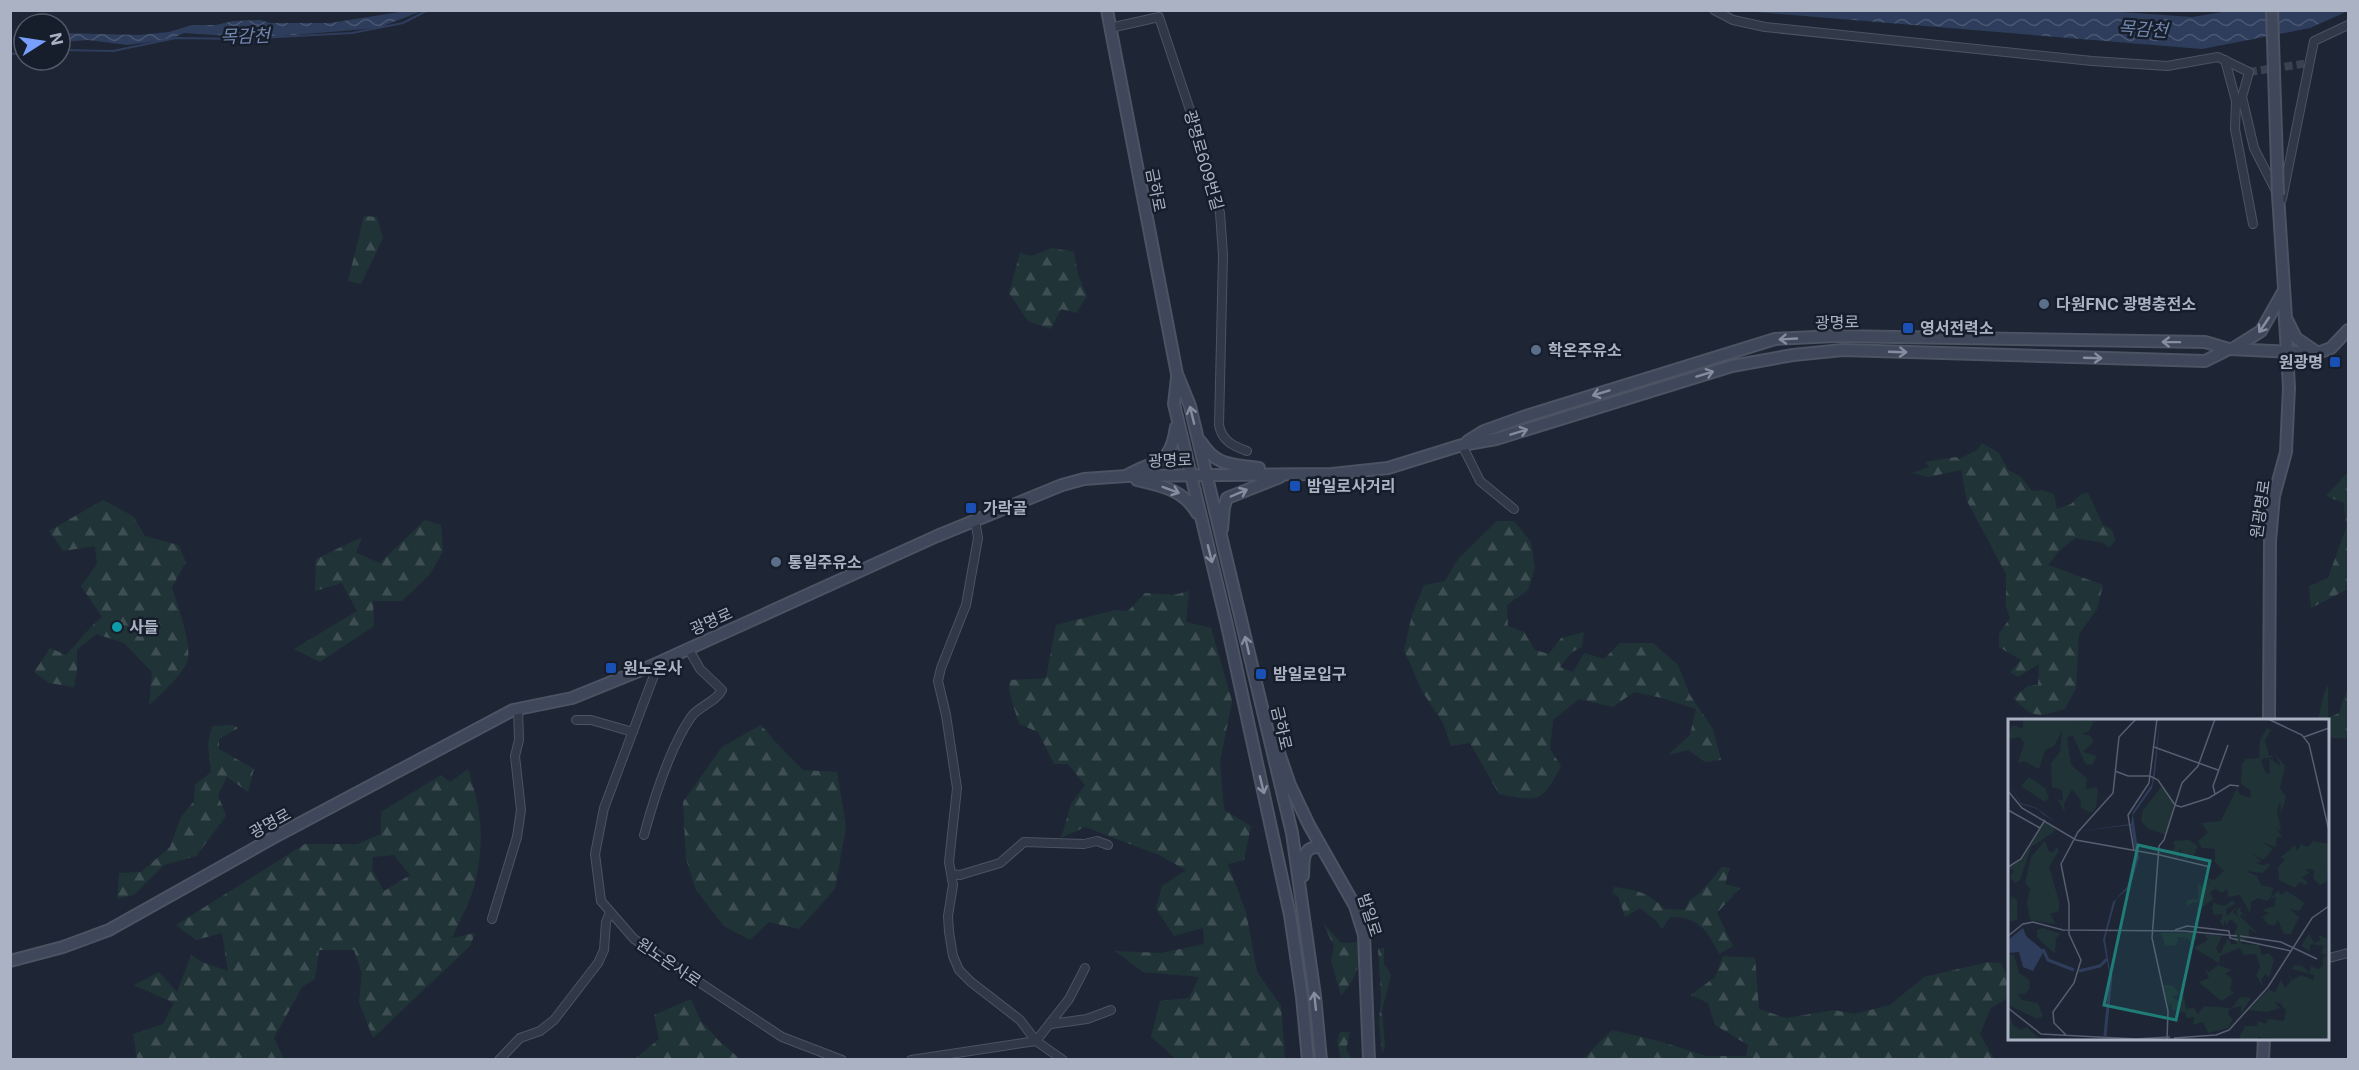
<svg xmlns="http://www.w3.org/2000/svg" width="2359" height="1070" font-family="Inter,'Noto Sans KR',sans-serif">
<style>
.forest{fill:url(#forest-firs);fill-rule:evenodd}
.water{fill:url(#water-waves)}
.lines{fill:none;stroke-linecap:round;stroke-linejoin:round}
.stream{stroke:#2f3d5c;stroke-width:2}
.street-tunnel{stroke:#3a4252;stroke-width:8;stroke-dasharray:8 4;stroke-linecap:butt}
.street-casing{stroke:#4c5362;stroke-width:10}
.secondary-casing{stroke:#4c5362;stroke-width:14}
.street{stroke:#313847;stroke-width:8}
.secondary{stroke:#3f475a;stroke-width:10}
.secondary-bridge-casing{stroke:#4c5362;stroke-width:14;stroke-linecap:butt}
.secondary-bridge{stroke:#3f475a;stroke-width:10}
.oneway{stroke:#858d9f}
.service-dot{fill:#5c6f8a;stroke:#171e2b;stroke-width:2}
.transit-dot{fill:#1a4fb4;stroke:#171e2b;stroke-width:2}
.culture-dot{fill:#0f9aa8;stroke:#171e2b;stroke-width:2}
.labels{text-anchor:middle;dominant-baseline:central;stroke-width:5;stroke-linejoin:round;paint-order:stroke}
.street-label{font-size:16px;fill:#abb2c4;stroke:#171e2b}
.poi-label{font-size:16px;font-weight:bold;fill:#abb2c4;stroke:#171e2b;text-anchor:start}
.water-label{font-size:18px;font-style:italic;fill:#7286af;stroke:#171e2b}
.inset-river{fill:none;stroke:#2f3d5c;stroke-width:3}
.inset-road{fill:none;stroke:#565e6f;stroke-width:1.5}
.view{fill:#1f7c77;fill-opacity:0.15;stroke:#1f7c77;stroke-width:3}
.inset-edge{fill:none;stroke:#abb2c4;stroke-width:3}
</style>
<defs>
<pattern id="forest-firs" width="22" height="20" patternUnits="userSpaceOnUse" patternTransform="scale(1.5)"><rect width="22" height="20" fill="#203337"/><path d="M5 1l3.5 6h-7zM16 11l3.5 6h-7z" fill="#3e4e52"/></pattern>
<pattern id="water-waves" width="16" height="10" patternUnits="userSpaceOnUse" patternTransform="scale(1.5)"><rect width="16" height="10" fill="#2f3d5c"/><path d="M0 5q4-4 8 0t8 0" fill="none" stroke="#4a5772"/></pattern>
</defs>
<rect width="100%" height="100%" fill="#1e2636"/>
<g class="forest">
<polygon points="364,216 377,217 383,238 361,284 348,281"/>
<polygon points="1052,248 1074,252 1078,275 1087,296 1076,313 1061,309 1051,329 1028,321 1009,293 1020,253 1031,256"/>
<path d="M1982 443 1999 453 2008 470 2020 476 2032 491 2041 490 2054 494 2057 509 2071 504 2081 494 2088 493 2103 525 2111 529 2116 540 2109 548 2104 543 2075 538 2059 551 2048 565 2103 585 2097 609 2079 634 2076 688 2065 709C2037 717 2034 719 2013 698L2028 686 2038 685 2039 664 2018 677 2010 672 2021 660 1999 647V634L2010 618 2006 607V574L1967 501 1961 470 1928 477 1912 473 1929 467 1925 462 1956 457 1959 459 1977 450Z"/>
<polygon points="2348,472 2348,589 2311,608 2309,586 2328,578 2346,528 2344,503 2326,496"/>
<path d="M103 500 133 516 145 536 178 545 186 562 172 587C177 606 193 644 187 662 184 672 158 698 149 705L152 672 124 643 96 634 77 650V671L74 687 49 683 34 672 50 648 66 655C79 642 88 628 102 617L81 586 97 564 95 546 63 551 49 531Z"/>
<polygon points="425,520 441,525 443,551 430,574 402,601 373,601 374,626 320,662 294,649 357,611 342,583 315,591 316,559 362,537 356,553 380,563"/>
<path d="M1497 521H1514L1531 542 1535 568 1528 590 1507 605 1508 626 1524 632 1535 650 1549 654 1561 638 1584 632 1582 647 1572 652 1560 667 1573 672 1584 653 1604 659 1620 643H1653L1678 665 1690 695 1713 729 1721 760 1705 762 1688 750 1668 755 1690 735 1696 709 1662 698 1634 692 1613 707 1579 699 1553 720 1550 749 1561 766C1542 803 1539 802 1499 794L1470 743 1451 746 1443 723 1422 691 1404 650 1412 615 1424 585 1445 581 1458 559Z"/>
<polygon points="1189,591 1186,622 1211,628 1232,701 1220,762 1224,810 1251,826 1244,860 1228,864 1246,912 1257,972 1281,1006 1285,1059 1176,1059 1151,1037 1160,1001 1189,998 1199,977 1143,972 1115,951 1161,953 1204,944 1203,928 1174,936 1156,908 1162,886 1186,870 1159,855 1085,827 1061,838 1071,804 1085,785 1068,764 1054,764 1038,732 1019,724 1009,691 1010,680 1046,678 1056,625 1116,610 1128,611 1145,593 1174,595"/>
<polygon points="2328,685 2328,718 2339,713 2348,686 2348,739 2328,737 2328,720 2318,720 2324,694"/>
<polygon points="233,725 238,728 219,739 219,749 254,769 248,792 227,777 218,795 226,816 196,856 164,865 134,895 117,899 119,873 141,872 170,847 181,817 194,801 195,785 211,772 208,744 212,726"/>
<polygon points="761,725 780,747 803,770 837,772 846,826 835,889 799,929 769,922 750,940 724,926 696,890 686,859 683,802 722,747"/>
<path d="M468 769C482 811 485 843 474 887 469 904 459 921 452 938L475 933 470 946 373 1038 359 1002 362 974 354 950H319L315 979 302 987 274 1038 284 1059H137L133 1034 163 1024 174 1003 134 985 159 972 177 992 191 955 202 962 228 971 222 933 196 940 176 925 305 844H357L381 834V812L441 775 450 782ZM394 855 410 875 384 891 372 870 373 857Z"/>
<path d="M1722 867 1730 868 1725 884 1740 888 1717 913 1733 946 1719 954C1707 930 1699 917 1670 917L1662 929 1656 921 1640 908 1625 917 1618 896 1612 893 1614 887C1637 890 1647 892 1665 909L1684 910 1689 901 1701 892Z"/>
<path d="M1323 923 1341 943 1357 942C1361 967 1357 976 1341 996L1331 960 1334 946Z"/>
<polygon points="1384,948 1384,964 1391,975 1382,1010 1385,1047 1382,1054 1379,1024 1381,995 1378,949"/>
<polygon points="1723,956 1755,958 1759,1009 1786,1018 1834,1010 1854,1014 1890,1005 1924,977 1988,962 2001,963 2009,980 2009,997 1991,1008 1980,1034 1994,1059 1583,1059 1612,1030 1662,1042 1706,1056 1746,1056 1748,1045 1715,1025 1708,1003 1691,995 1715,977"/>
<polygon points="691,999 701,1021 718,1040 740,1059 635,1059 659,1039 654,1015"/>
<polygon points="1340,1032 1350,1032 1346,1050 1352,1059 1341,1059 1337,1041"/>
</g>
<g class="water">
<polygon points="412,10 422,11 378,28 258,38 184,33 168,40 127,45 88,40 60,42 60,33 139,35 169,32 192,25 216,25 233,21 260,20 270,23 330,23"/>
<polygon points="2092,10 2192,17 2235,10 2348,11 2310,28 2202,49 1744,11"/>
</g>
<g class="lines">
<g class="stream">
<polyline points="60,50 113,51 176,38 241,39 352,33 403,23 428,10"/>
<polyline points="10,54 24,53"/>
</g>
<polyline class="street-tunnel" points="2249,72 2309,63"/>
<defs>
<g id="street">
<polyline points="1714,10 1733,20 1765,27 2092,61 2167,66 2218,57 2249,72 2242,97 2254,148 2276,191"/>
<path d="M1110 28 1159 17 1204 152 1220 213 1223 255 1219 425C1222 441 1233 446 1247 451"/>
<polyline points="2225,60 2236,101 2239,104"/>
<polyline points="2236,101 2235,129 2253,224"/>
<polyline points="2282,199 2314,41 2348,25"/>
<polyline points="1462,445 1480,481 1514,509"/>
<polyline points="975,520 978,538 966,605 941,668 938,681 946,715 957,788 949,862 953,885 948,916 949,932 953,956 959,970 971,982 1020,1020 1036,1041 1069,999 1085,968"/>
<polyline points="659,662 604,808 595,854 601,901 634,939 782,1037 842,1060"/>
<polyline points="576,720 591,720 633,732"/>
<path d="M644 835C654 798 670 748 691 717 699 706 716 702 722 690L700 669 688 648"/>
<polyline points="951,874 960,875 1000,863 1024,842 1084,844 1097,841 1108,845"/>
<polyline points="492,919 517,837 521,810 515,756 519,740 518,709"/>
<polyline points="2329,958 2348,953"/>
<polyline points="1051,1024 1087,1019 1111,1010"/>
<polyline points="499,1060 520,1038 540,1031 554,1020 598,963 604,950 606,922 610,912"/>
<polyline points="911,1060 1036,1041 1063,1060"/>
</g>
<g id="secondary">
<polyline points="1107,10 1177,374 1190,406 1292,833 1315,996 1321,1060"/>
<polyline points="2278,195 2286,318 2296,338 2318,353"/>
<polyline points="2234,348 2261,331 2283,292"/>
<polyline points="1177,378 1174,404 1227,625 1290,915 1302,997 1308,1060"/>
<polyline points="1468,441 1484,431 1523,417 1775,339 1835,336 2205,342 2229,349 2318,353 2331,348 2348,330"/>
<path d="M1201 442C1217 467 1232 464 1259 468"/>
<path d="M1126 476C1156 458 1170 468 1176 427"/>
<path d="M1137 480C1162 486 1184 490 1197 513"/>
<polyline points="1222,529 1224,507 1227,498 1280,477"/>
<polyline points="2269,720 2270,541 2274,496 2286,452 2289,387 2284,303"/>
<polyline points="1275,741 1290,785 1309,825 1355,906 1364,935 1369,1060"/>
<path d="M1303 876C1304 860 1301 846 1321 847"/>
<polyline points="10,961 63,947 109,930 280,834 513,710 572,698 651,666 937,536 1062,485 1084,479 1126,476 1332,474 1388,468 1462,445 1496,439 1732,366 1793,355 1843,350 2205,361 2229,349"/>
<polyline points="2263,1060 2264,1038"/>
</g>
</defs>
<use href="#street" class="street-casing"/>
<use href="#secondary" class="secondary-casing"/>
<use href="#street" class="street"/>
<use href="#secondary" class="secondary"/>
<defs>
<polyline id="secondary-bridge" points="2272,10 2278,195"/>
</defs>
<use href="#secondary-bridge" class="secondary-bridge-casing"/>
<use href="#secondary-bridge" class="secondary-bridge"/>
</g>
<defs><path id="oneway-shaft" d="M-6 0H5M1.5-3L5.5 0L1.5 3" fill="none" stroke-width="1.6" stroke-linecap="round" stroke-linejoin="round" transform="scale(1.5)"/></defs>
<g class="oneway">
<use href="#oneway-shaft" transform="translate(2264 325) rotate(124)"/>
<use href="#oneway-shaft" transform="translate(1788 339) rotate(177)"/>
<use href="#oneway-shaft" transform="translate(2171 342) rotate(-179)"/>
<use href="#oneway-shaft" transform="translate(1898 352) rotate(2)"/>
<use href="#oneway-shaft" transform="translate(2093 358) rotate(2)"/>
<use href="#oneway-shaft" transform="translate(1705 374) rotate(-17)"/>
<use href="#oneway-shaft" transform="translate(1601 393) rotate(163)"/>
<use href="#oneway-shaft" transform="translate(1192 415) rotate(-104)"/>
<use href="#oneway-shaft" transform="translate(1519 432) rotate(-17)"/>
<use href="#oneway-shaft" transform="translate(1171 490) rotate(21)"/>
<use href="#oneway-shaft" transform="translate(1239 493) rotate(-23)"/>
<use href="#oneway-shaft" transform="translate(1210 554) rotate(76)"/>
<use href="#oneway-shaft" transform="translate(1247 645) rotate(-103)"/>
<use href="#oneway-shaft" transform="translate(1262 785) rotate(76)"/>
<use href="#oneway-shaft" transform="translate(1315 1001) rotate(-96)"/>
</g>
<g class="service-dot">
<circle cx="2044" cy="304" r="6"/>
<circle cx="1536" cy="350" r="6"/>
<circle cx="776" cy="562" r="6"/>
</g>
<g class="transit-dot">
<rect x="1902" y="322" width="12" height="12" rx="3"/>
<rect x="2329" y="356" width="12" height="12" rx="3"/>
<rect x="1289" y="480" width="12" height="12" rx="3"/>
<rect x="965" y="502" width="12" height="12" rx="3"/>
<rect x="605" y="662" width="12" height="12" rx="3"/>
<rect x="1255" y="668" width="12" height="12" rx="3"/>
</g>
<circle class="culture-dot" cx="117" cy="627" r="6"/>
<g class="labels">
<g class="street-label">
<text transform="translate(1204 160) rotate(74)">광명로609번길</text>
<text transform="translate(1156 190) rotate(79)">금하로</text>
<text transform="translate(1837 322) rotate(-1)">광명로</text>
<text transform="translate(1170 460) rotate(-2)">광명로</text>
<text transform="translate(2260 509) rotate(-82)">원광명로</text>
<text transform="translate(711 621) rotate(-24)">광명로</text>
<text transform="translate(1282 728) rotate(77)">금하로</text>
<text transform="translate(270 823) rotate(-29)">광명로</text>
<text transform="translate(1370 915) rotate(72)">밤일로</text>
<text transform="translate(669 962) rotate(34)">원노온사로</text>
</g>
<g class="poi-label">
<text x="2056" y="304">다원FNC 광명충전소</text>
<text x="1920" y="328">영서전력소</text>
<text x="1548" y="350">학온주유소</text>
<text x="2323" y="362" text-anchor="end">원광명</text>
<text x="1307" y="486">밤일로사거리</text>
<text x="983" y="508">가락골</text>
<text x="788" y="562">통일주유소</text>
<text x="129" y="627">사들</text>
<text x="623" y="668">원노온사</text>
<text x="1273" y="674">밤일로입구</text>
</g>
<g class="water-label">
<text transform="translate(2143 29) rotate(4)">목감천</text>
<text transform="translate(245 36) rotate(-2)">목감천</text>
</g>
</g>
<g transform="translate(2008 719)">
<rect width="321" height="321" fill="#1e2636"/>
<path d="M154 67 166 85 158 116 139 109 133 102 135 91Z" fill="#203337"/>
<path d="M24 0 86 2 81 12 74 15 83 17 85 23 75 33 89 37 85 45 78 46 65 17 59 18 63 46 79 59 78 70 88 68 90 71 88 89 83 94 72 88 73 81 64 70 56 85 57 94 50 80 55 82 54 71 44 68 43 44 52 33 54 12 46 27 37 31 31 50 16 42 10 44 16 24 12 18 2 20 0 14 5 6 15 10V1ZM259 9 263 11 257 21 261 37H264L266 41 263 38 259 39 257 41V38L253 42 258 54 262 55 261 39 273 47 267 35 277 47 272 69 278 78 273 95 272 82 269 92 273 112 268 109 274 118H269L267 128 254 123 265 130 255 141 243 134 254 143H248L253 146 263 145 255 154 238 152 249 157 253 166 265 169 263 178 259 182 250 179 243 183 242 194 232 176 220 178 219 170 214 174 207 170 202 173 205 180 191 191 192 195 189 191 192 183 183 184 179 189V181L190 180V164L194 167 198 162 202 166 199 159 206 161 216 152 207 143V130L194 129 190 122 200 113 193 104 213 102 229 69 232 76 243 79 242 71 233 65 234 45 238 40 251 39 252 21ZM181 121 190 127 185 138 181 134 179 140 176 139 172 129 170 138 161 132 167 130 165 122ZM37 122 41 133H46L48 128 51 131 41 148 51 182V192L42 195 48 205 22 201 19 184 22 170 17 164 23 138ZM305 122 321 125 319 163 312 166 305 159 306 151 301 150H297L302 154 294 158 299 163 298 166 292 163 287 169 271 161 270 149 277 140 272 139 287 126 289 132 293 125 300 128ZM271 171 272 176 279 172 297 184 291 192 282 190 291 198 283 215H276L270 201 267 206H261L254 198 261 194 254 191 266 187 268 178 262 180ZM3 177 9 181V201L0 203ZM225 181 227 185 218 190 219 197 231 185 225 194 230 197 228 192 234 186 232 191 240 200 234 195 232 197 250 215 241 210V217L233 225 251 226 254 236 261 234 266 241 261 259 258 255 253 260 255 268 248 256 252 248 248 235 236 236 232 229 212 237 211 244 186 229 200 221 196 215 214 217 208 230 212 235 220 219 223 225H229L226 215 230 207 224 201 220 202 219 208 216 201V207L212 203 215 195 206 196 204 189 206 184 216 187ZM35 209 53 215 48 219 47 235 29 218V211ZM153 214H188L189 220 182 223 179 219 176 224 177 218H171L168 226 157 227ZM301 214 306 224 313 221 310 216 321 220V321H258L265 317 255 321 250 316 251 321H230L237 307H249L250 302 258 305 260 300 276 302 278 292 272 284 266 283 272 289 259 293 240 291 261 270 267 274 273 260 277 269 283 262 280 255 284 261 293 256 306 261V256L284 250 287 246 294 247 302 254 303 247 310 250 315 247V238L319 237 313 234 315 227 303 225 301 232 293 227ZM0 236H6L11 254 21 261 22 269 17 275H10L14 281 30 284 35 297 30 300 0 286ZM210 246 224 251 217 254 224 260 222 271 226 274 213 282 191 263 201 259 197 250 201 253ZM154 265 166 267 171 275 165 278 170 282 176 277 178 290 186 289 190 295 196 287 224 289 232 278 243 279 233 295V287L221 290 220 295 225 301 220 309 200 314 195 303 185 306 186 298 178 299V294L164 291V284L161 287ZM0 293 6 307 13 311 19 308 32 321H1Z" fill="#203337"/>
<path d="M21 58 37 69 41 79 37 83 13 67ZM36 103 47 108 46 113 23 128 12 161 7 164 2 159 6 151 0 149 14 141Z" fill="#203337"/>
<path d="M152 0 147 55 144 69 125 96 131 138 122 168 108 180 97 220 103 260 96 321 102 258 95 221 105 183 119 168 128 138 123 106 74 112 47 103 35 95 30 90 13 85 0 62 13 84 29 89 47 103 74 112 123 105 125 93 144 65ZM15 209 18 217 36 232 25 252 15 248 11 233 0 234V221Z" fill="#2f3d5c"/>
<path class="inset-river" d="M35 230 40 241 66 251M71 252 92 247 99 240M97 317 103 256"/>
<path class="inset-road" d="M260 0 294 16 301 25 321 112M296 18 321 9M146 28 210 51M107 52 120 57H142L150 61 167 86 173 88 201 79 222 66 231 67M0 72 14 89 68 121 152 136M207 75 205 67 220 26M0 91 32 109M126 132 120 96 141 64 149 0M152 136 202 148M0 148 13 140 37 101M167 211 179 207 221 212 222 219 230 221M0 217 15 205 25 203 55 211 176 212 229 217M232 217 273 223 309 240M232 221 283 232M0 289 33 315 128 320 162 318M58 316 46 304 45 293 66 264 73 241 61 215V185L53 145 70 113 105 74 111 18 128 0M166 319 208 316 221 311 260 268 304 199 321 187M159 321 160 292 144 219 151 127 156 121 174 64 190 47 207 0"/>
<path class="view" d="M130 126 202 142 168 301 96 286Z"/>
<rect width="321" height="321" class="inset-edge"/>
</g>
<rect width="2359" height="1070" fill="none" stroke="#abb2c4" stroke-width="24"/>
<g transform="translate(42 42) rotate(78)"><circle r="28" fill="#171e2b" stroke="#525968" stroke-width="1.5"/>
<path d="M0-4.5L10 22L0 15L-10 22Z" fill="#789ffd"/>
<text y="-9" font-size="16" font-weight="bold" text-anchor="middle" fill="#abb2c4">N</text>
</g>
</svg>
